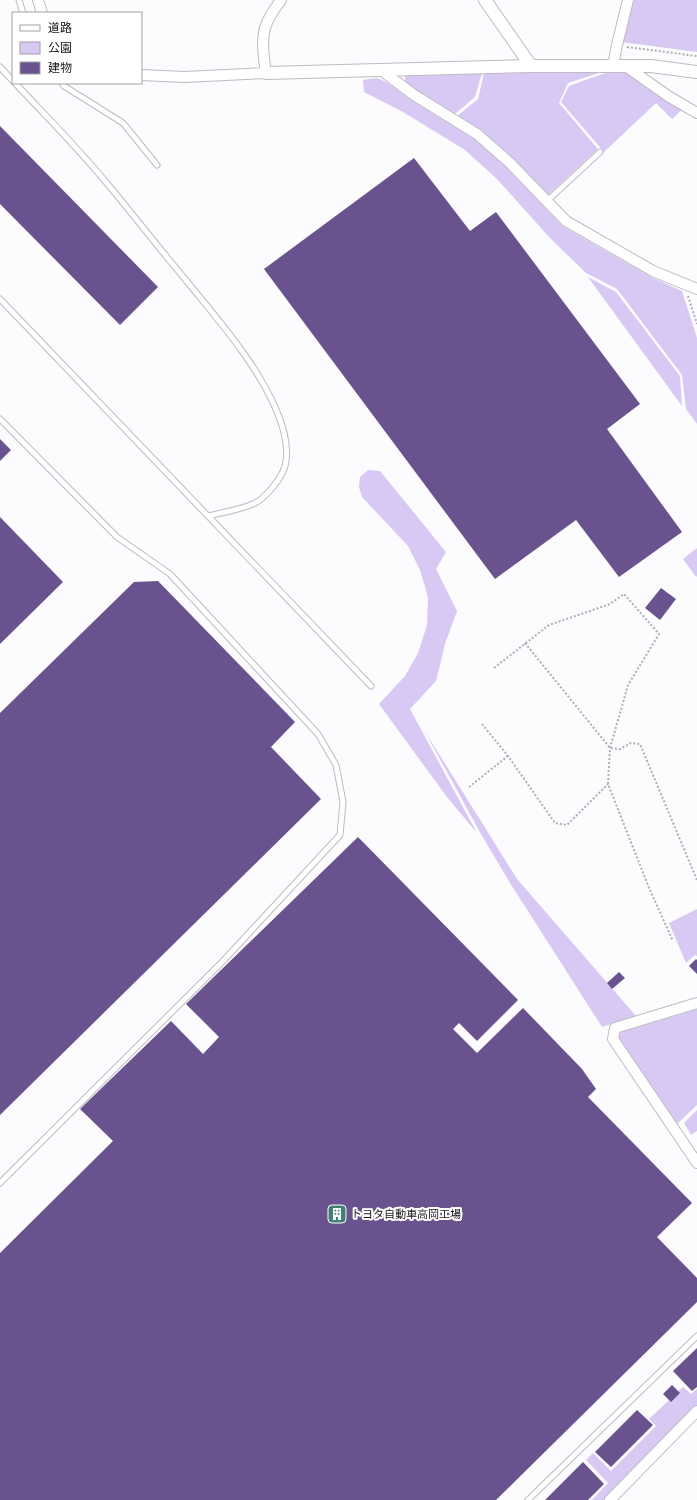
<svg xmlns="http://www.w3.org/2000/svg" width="697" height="1500" font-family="'IBM Plex Sans','Noto Sans JP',sans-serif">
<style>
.green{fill:#d8c9f4}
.building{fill:#69528d}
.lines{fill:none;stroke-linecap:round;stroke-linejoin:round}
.service-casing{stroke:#bebbc3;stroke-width:7}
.minor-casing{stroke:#bebbc3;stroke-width:12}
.tertiary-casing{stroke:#bebbc3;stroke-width:14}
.path{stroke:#afaeb1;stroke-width:2;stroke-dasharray:2 2;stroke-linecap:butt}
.service{stroke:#fff;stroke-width:5}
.minor{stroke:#fff;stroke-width:10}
.tertiary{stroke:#fff;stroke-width:12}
.labels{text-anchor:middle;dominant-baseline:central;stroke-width:4;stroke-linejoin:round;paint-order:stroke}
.poi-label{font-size:11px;fill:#151417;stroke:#fff;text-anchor:start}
</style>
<rect width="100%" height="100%" fill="#fcfbfe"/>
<g class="green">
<polygon points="631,0 697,0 697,52 621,42"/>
<polygon points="626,70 683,109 672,119 656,103 604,152 561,102 569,86 608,72"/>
<polygon points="531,72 602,72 568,83 559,103 598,149 547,196 457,116 478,99 484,73"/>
<polygon points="406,73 482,73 475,97 455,114 416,91 405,81"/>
<polygon points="377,78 386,82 410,99 475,139 507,167 562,226 651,277 682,291 697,338 697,424 686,409 682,375 617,289 586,273 550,238 497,179 465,150 403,112 364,92 363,80"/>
<polygon points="588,277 616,292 680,376 682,406"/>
<polygon points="368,470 380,471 446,552 436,569 457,611 445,644 436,681 410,709 477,833 447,797 379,704 405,676 418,653 427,625 428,597 420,570 408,546 362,497 359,487 360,477"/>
<polygon points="697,548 697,576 696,577 683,559"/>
<polygon points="424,730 517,879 636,1016 602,1027 510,883 481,834"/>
<polygon points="697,909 697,956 695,955 686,963 669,923"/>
<polygon points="697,1009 697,1105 677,1124 618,1038 621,1032"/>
<polygon points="697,1110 697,1131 691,1135 684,1123"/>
<polygon points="683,1387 691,1394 697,1389 697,1406 605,1500 592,1500 608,1483 586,1460 593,1453 611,1471 656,1426 649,1419"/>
</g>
<g class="building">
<polygon points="0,126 158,287 120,325 0,204"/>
<polygon points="414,158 470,231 496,212 640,404 607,429 682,532 619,577 576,520 495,579 264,269"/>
<polygon points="0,439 11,450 0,461"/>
<polygon points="0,517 63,582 0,644"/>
<polygon points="158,581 295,722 271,747 321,799 0,1115 0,713 134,582"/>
<polygon points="661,588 676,599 660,620 645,608"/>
<polygon points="358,837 518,1000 477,1041 459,1023 453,1029 477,1053 523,1008 582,1069 596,1089 588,1097 692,1203 657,1237 697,1278 697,1302 496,1500 0,1500 0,1253 113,1141 80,1109 171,1021 203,1054 219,1037 186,1004"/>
<polygon points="696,959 697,960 697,974 689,966"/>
<polygon points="619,972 625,978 612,989 607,983"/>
<polygon points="697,1348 697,1387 692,1391 673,1371"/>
<polygon points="672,1385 680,1393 671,1402 663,1394"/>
<polygon points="637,1410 653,1425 611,1467 595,1452"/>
<polygon points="583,1462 604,1484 588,1500 545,1500"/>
</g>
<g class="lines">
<defs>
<g id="service">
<polyline points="19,0 23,13"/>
<polyline points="0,67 13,81"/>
<path d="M15 83C45 115 77 147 105 181 132 213 158 247 185 279 218 320 254 360 275 407 283 425 290 447 285 466 282 478 265 499 253 504 239 510 223 512 209 516"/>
<polyline points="62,83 64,86 123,123 157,165"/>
<polyline points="547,201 600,152"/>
<polyline points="0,299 371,686"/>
<polyline points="0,419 117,537 170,574 318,734 336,765 343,802 340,835 224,960 0,1183"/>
<polyline points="528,1500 697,1336"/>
</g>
<g id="minor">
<polyline points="38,0 42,13"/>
<polyline points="613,66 617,45 628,0"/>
<polyline points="627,67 668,96 697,113"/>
<polyline points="381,70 414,95 477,134 510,163 566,221 653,271 697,289"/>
<path d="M141 75 185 77 266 73C264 59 261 42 265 28 268 18 275 8 281 0"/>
<polyline points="697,1003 615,1028 613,1039 697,1163"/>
<polyline points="610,1500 697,1411"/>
</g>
<g id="tertiary">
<polyline points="485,0 531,66"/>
<polyline points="266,73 531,66 651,66 697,72"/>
</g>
</defs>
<use href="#service" class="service-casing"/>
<use href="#minor" class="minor-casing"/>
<use href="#tertiary" class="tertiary-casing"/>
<g class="path">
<polyline points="627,47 697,56"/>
<polyline points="688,296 697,324"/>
<polyline points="525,643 610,748 620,749 631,743 640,744 697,880"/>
<polyline points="494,668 549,625 610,604 624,594 659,634 628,685 610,748 608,784 649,888 673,941"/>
<polyline points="482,724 508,756 555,823 567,825 608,784"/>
<polyline points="469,787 508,756"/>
</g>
<use href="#service" class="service"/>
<use href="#minor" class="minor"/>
<use href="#tertiary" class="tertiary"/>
</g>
<defs>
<symbol id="building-square" viewBox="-11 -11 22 22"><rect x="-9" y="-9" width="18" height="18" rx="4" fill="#3f8274" stroke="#fff"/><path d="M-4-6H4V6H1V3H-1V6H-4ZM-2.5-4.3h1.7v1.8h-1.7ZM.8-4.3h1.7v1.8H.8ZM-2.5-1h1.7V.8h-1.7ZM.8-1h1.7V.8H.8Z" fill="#fff"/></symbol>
</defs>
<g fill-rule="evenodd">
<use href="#building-square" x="326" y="1203" width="22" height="22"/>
</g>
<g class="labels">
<g class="poi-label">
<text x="351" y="1214">トヨタ自動車高岡工場</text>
</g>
</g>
<rect x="12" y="12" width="130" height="72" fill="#ffffff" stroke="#a1a1a2"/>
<rect x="20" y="25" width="20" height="6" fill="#ffffff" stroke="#a1a1a2"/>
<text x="48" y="32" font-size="12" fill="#151417">道路</text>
<rect x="20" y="42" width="20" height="12" fill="#d8c9f4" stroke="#a1a1a2"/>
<text x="48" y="52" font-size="12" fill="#151417">公園</text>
<rect x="20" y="62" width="20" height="12" fill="#69528d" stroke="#a1a1a2"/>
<text x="48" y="72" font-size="12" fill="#151417">建物</text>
</svg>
